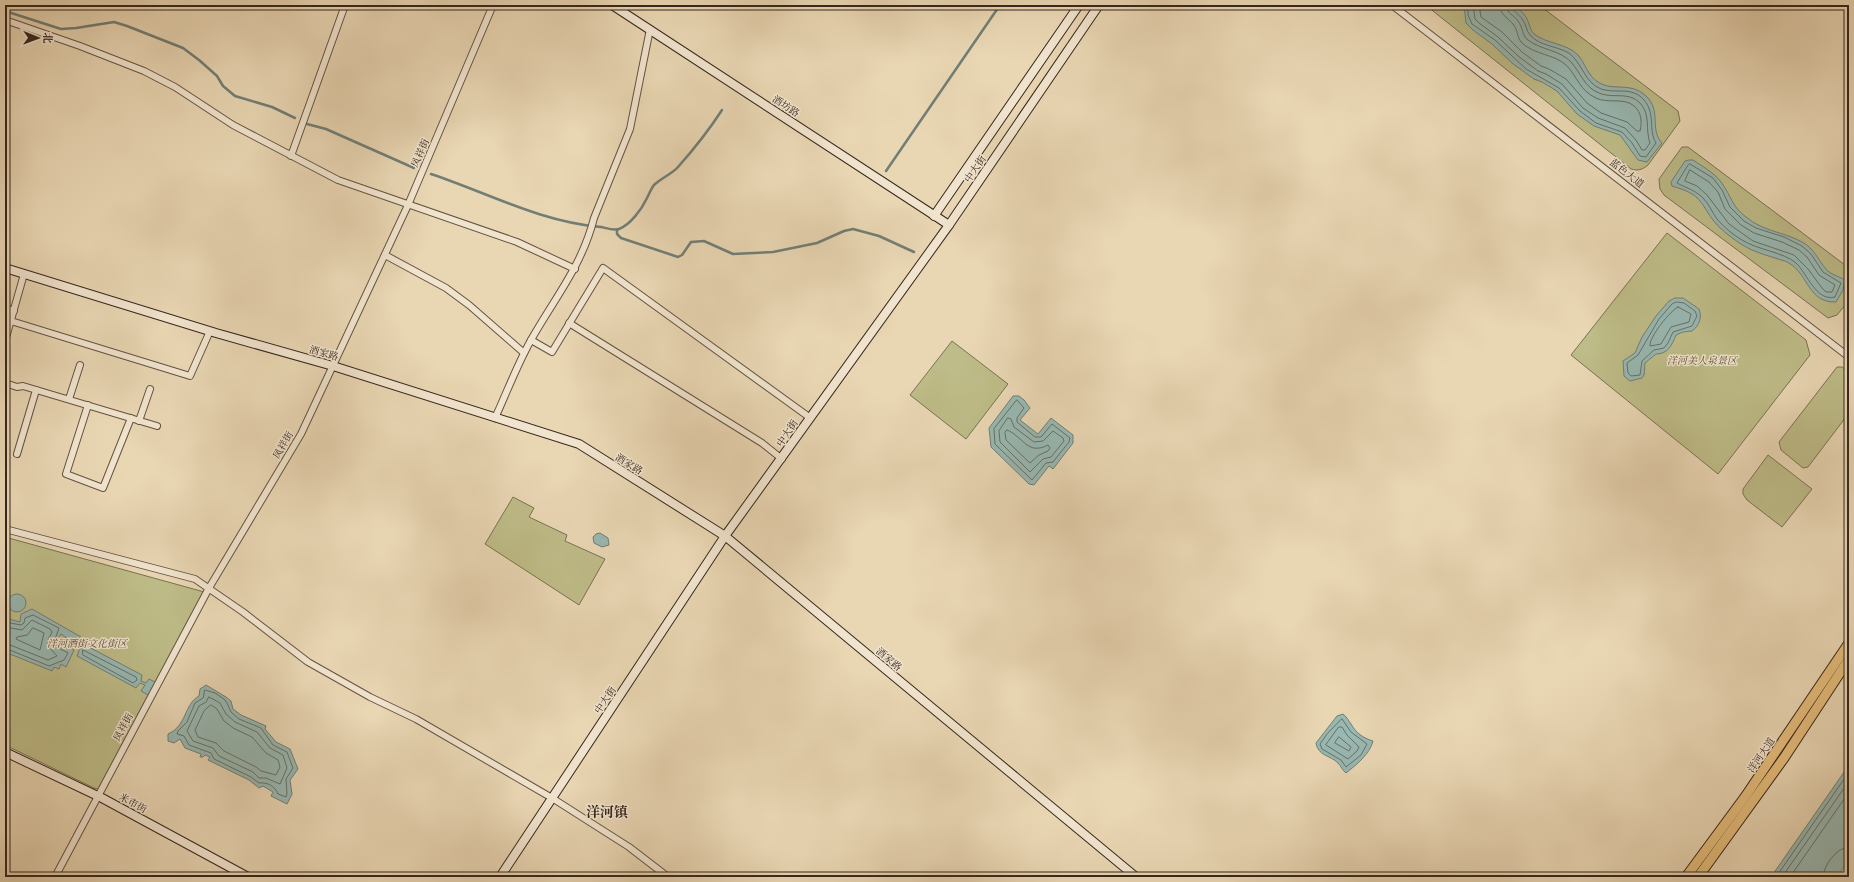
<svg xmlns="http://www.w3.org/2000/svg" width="1854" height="882" font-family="'Libre Caslon Text','Noto Serif SC',serif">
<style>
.green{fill:#bebc88;stroke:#7a7252}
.water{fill:#98b8b2;stroke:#717e76}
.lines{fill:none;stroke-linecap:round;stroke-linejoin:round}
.shore{stroke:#677067;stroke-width:1}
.stream{stroke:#717e76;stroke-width:2.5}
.street-casing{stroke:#635342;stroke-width:8}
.secondary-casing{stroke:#36271c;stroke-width:10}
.primary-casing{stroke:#36271c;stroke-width:11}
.street{stroke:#f1e4ce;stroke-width:6}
.secondary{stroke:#f1e4ce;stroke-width:8}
.primary{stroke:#e4bb7a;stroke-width:9}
.labels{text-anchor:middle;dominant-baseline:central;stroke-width:3;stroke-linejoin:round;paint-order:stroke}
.street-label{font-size:10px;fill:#36271c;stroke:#f1e4ce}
.park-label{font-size:10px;font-style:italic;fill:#584c37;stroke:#f1e4ce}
.district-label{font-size:14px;font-weight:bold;fill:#36271c;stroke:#f1e4ce}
</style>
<rect width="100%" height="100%" fill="#e9d6b3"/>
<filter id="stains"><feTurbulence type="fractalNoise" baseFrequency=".005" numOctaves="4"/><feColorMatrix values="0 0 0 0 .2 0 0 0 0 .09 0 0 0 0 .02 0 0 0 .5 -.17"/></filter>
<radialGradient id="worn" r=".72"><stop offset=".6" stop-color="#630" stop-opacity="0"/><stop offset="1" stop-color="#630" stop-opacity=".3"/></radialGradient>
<g class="green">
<path d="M1430 5H1539L1678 111 1680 121 1648 165C1642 170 1638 171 1631 169L1433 11 1430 8Z"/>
<polygon points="1682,147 1688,147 1849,268 1849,300 1837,315 1828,318 1664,195 1660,189 1659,179"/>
<polygon points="1667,233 1806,340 1810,355 1718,474 1571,355"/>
<polygon points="952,341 1008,384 966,439 910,395"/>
<polygon points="1837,367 1842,367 1849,372 1849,413 1808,467 1803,468 1781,450 1779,442"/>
<polygon points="1768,455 1812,489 1782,527 1747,500 1743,494 1743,489"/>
<polygon points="513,497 534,508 529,517 567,535 565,541 605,559 579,605 485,544"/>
<polygon points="5,537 208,593 102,790 94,788 5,745"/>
</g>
<g class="water">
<path d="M1464 5H1513C1518 9 1523 12 1526 17 1529 22 1530 30 1534 34 1547 44 1566 43 1578 55 1585 63 1588 76 1598 82 1613 92 1630 81 1646 96 1662 111 1649 129 1662 143L1647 162 1638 160 1620 135 1594 126 1577 114 1557 91 1542 82 1534 79 1512 63 1492 44 1473 30 1466 23Z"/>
<path d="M1689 160H1693C1705 168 1718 175 1725 188 1733 201 1733 207 1746 217 1762 231 1784 232 1802 242 1814 248 1818 260 1826 269 1831 275 1839 276 1845 280L1843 290 1836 302C1808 303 1809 275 1789 263 1785 260 1779 260 1775 258 1762 254 1749 250 1738 242 1729 236 1720 229 1713 220 1706 211 1702 200 1692 194 1686 190 1678 188 1672 186L1671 182 1685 161Z"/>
<path d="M1675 298H1683L1699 309C1702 317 1700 325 1692 331L1683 332 1676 335C1672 345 1668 354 1656 354L1645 363 1644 375 1642 378 1630 381 1624 376 1623 361 1635 353 1642 337 1656 316 1669 301Z"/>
<polygon points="1013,396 1019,396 1024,400 1030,408 1020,420 1038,434 1051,418 1073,435 1073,443 1053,469 1049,466 1034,485 1029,484 991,447 989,428"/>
<polygon points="600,533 608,538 609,545 602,547 594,543 593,537 596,534"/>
<circle cx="17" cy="603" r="9"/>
<polygon points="32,609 81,637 76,645 61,634 56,643 64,647 66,645 74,650 66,667 61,664 59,669 54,667 52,671 5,652 5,618 20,622 21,614"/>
<polygon points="81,645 85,645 142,675 141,681 146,683 149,679 157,683 150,696 141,691 145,685 140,683 136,688 77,656"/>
<path d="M206 685 226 697 231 701 233 709 241 715 266 726 265 729 276 742 290 749 298 769 290 780 292 794 287 804 271 796 273 792 263 786 259 788 249 780 208 760 210 757 205 755 203 757H200L201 754 185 748 180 739 174 743 168 741V734C187 726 184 704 199 696L200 689Z"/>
<path d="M1343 714C1347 717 1348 720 1351 724 1356 733 1363 738 1373 741 1370 754 1356 765 1346 773 1342 770 1341 766 1338 763 1330 755 1318 756 1316 743L1337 716Z"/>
<polygon points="1849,765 1849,860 1837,877 1771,877"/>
</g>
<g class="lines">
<g class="shore">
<path d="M1468 5V15L1472 24 1495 40 1526 69 1559 88 1580 111 1596 123 1622 132 1632 143 1640 156 1646 157 1656 143C1648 130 1656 114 1644 100 1632 86 1617 94 1601 89 1585 83 1582 63 1569 53 1557 46 1539 46 1530 35 1526 31 1526 23 1522 19 1519 14 1512 11 1511 5"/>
<path d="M1473 5 1475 19 1479 23 1498 37 1518 56 1538 71 1546 74 1562 84 1583 108 1598 118 1625 128 1636 140 1642 150H1645L1650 143C1645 130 1651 114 1640 103 1628 91 1613 99 1599 93 1584 87 1581 73 1571 62 1560 50 1541 50 1528 40 1522 36 1523 27 1518 21 1514 15 1507 14 1506 5"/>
<path d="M1479 5 1481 17 1502 32 1522 52 1541 66 1549 69 1566 79 1587 103 1601 113 1627 122 1637 131H1640C1642 122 1642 113 1634 106 1624 97 1608 104 1596 98 1579 90 1578 77 1566 65 1554 54 1535 55 1522 43 1517 38 1518 30 1513 24 1507 17 1500 15 1500 5"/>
<path d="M1690 164 1713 178 1722 190 1730 207 1744 221 1756 228 1784 237 1802 246 1811 254 1823 272 1841 283 1835 297C1816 302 1807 273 1796 263 1783 252 1758 250 1742 240 1733 235 1724 227 1717 219 1712 212 1709 204 1703 198 1695 190 1686 188 1677 183L1688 165Z"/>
<polygon points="1690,170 1709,182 1718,192 1725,209 1741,225 1754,233 1782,242 1799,250 1807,257 1819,275 1835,285 1832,292 1826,292 1822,288 1808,269 1794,255 1753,241 1729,224 1707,195 1697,186 1685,181"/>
<polygon points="1677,302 1684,303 1695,311 1697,316 1692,326 1673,332 1668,343 1664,348 1654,350 1642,361 1640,375 1631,376 1628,373 1627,363 1638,355 1659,319 1672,304"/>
<path d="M1678 307 1691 314 1689 322 1671 327 1661 344 1650 346C1649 337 1670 311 1678 307Z"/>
<polygon points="1017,400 1024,408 1017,418 1017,422 1035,437 1041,437 1052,424 1070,438 1069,442 1053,462 1046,463 1032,480 995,444 994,429"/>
<polygon points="1008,418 1011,419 1014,427 1034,442 1043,441 1053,431 1063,438 1064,441 1051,457 1043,459 1030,472 1000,442 999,431"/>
<path d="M1007 430C1023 436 1027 456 1048 445L1050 448 1048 451 1039 455 1030 463 1006 440 1005 433Z"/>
<polyline points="5,622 21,625 24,623 25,618 33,615 59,628 53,645 68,653 64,660 49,666 5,648"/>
<polyline points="5,627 22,630 32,620 50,629 52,632 48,640 48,646 57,656 48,660 5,643"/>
<polygon points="33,628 44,633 40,650 16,639 17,637 27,635"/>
<polygon points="83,650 136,677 137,680 133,683 83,655"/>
<path d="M205 690 215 693 224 699 227 703 231 712 239 719 261 728 273 745 287 752 293 768 286 779 287 793 286 797 278 794C275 786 267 782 259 783L251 777 214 759 211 753 189 745 184 736 177 734 178 731 187 722 195 703 203 698Z"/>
<polygon points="209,697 220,703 226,714 235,722 257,732 270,748 283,755 287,768 280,784 266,778 259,778 253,772 219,756 213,748 193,741 187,731 199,706 206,702"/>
<polygon points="211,705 217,709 224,721 233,728 252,737 266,753 278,760 280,767 276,775 261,771 256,767 224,751 216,743 198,737 195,730 204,711"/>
<polygon points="1342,719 1351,732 1367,744 1361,755 1346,767 1341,760 1322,749 1320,744 1327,734"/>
<polygon points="1339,727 1342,727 1347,735 1359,747 1357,751 1348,759 1326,745"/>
<polygon points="1339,737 1351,747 1349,751 1335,743"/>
<polyline points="1776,877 1849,772"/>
<polyline points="1782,877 1849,781"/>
<polyline points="1790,877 1849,792"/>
<path d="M1823 877C1824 865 1836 848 1849 847"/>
</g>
<g class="stream">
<polyline points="5,11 61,29 76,28 114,22 127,26 183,48 199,60 217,76 223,86 235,96 272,107 295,118"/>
<polyline points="307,124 326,129 414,168"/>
<polyline points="886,171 1000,5"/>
<path d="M431 174C488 193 541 222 601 227 606 228 614 231 619 229 630 225 642 209 647 198 649 194 651 189 654 185 661 178 672 174 678 167 694 149 709 130 722 110"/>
<polyline points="617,230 617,234 621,238 678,257 682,255 691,242 704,241 733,254 773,252 817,243 844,231 853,229 879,236 914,252"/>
</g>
<defs>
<g id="street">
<polyline points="1392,5 1849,357"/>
<polyline points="5,20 80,46 144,71 175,87 233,125 338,180 517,242 575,269"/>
<polyline points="291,156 345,5"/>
<polyline points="385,255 446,288 469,305 524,353"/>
<polyline points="5,308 14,311"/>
<polyline points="11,321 190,376 210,331"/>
<polyline points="569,323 762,443 782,459"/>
<polyline points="531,340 552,352 603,268 809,417"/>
<polyline points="5,341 24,274"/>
<polyline points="5,383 17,387 23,386 157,426"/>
<polyline points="69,399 80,365"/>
<polyline points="88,405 66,474 103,488 131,418"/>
<path d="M495 418C507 392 517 365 531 340 554 299 582 266 594 218L630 129 650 29"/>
<polyline points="139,421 150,389"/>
<polyline points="17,454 36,390"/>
<polyline points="5,529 195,579 243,612 308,662 370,697 416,719 552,798 629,847 668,877"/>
<polyline points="55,877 209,588 301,434 408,205 493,5"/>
</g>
<g id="secondary">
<polyline points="612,5 949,225"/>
<polyline points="934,216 1079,5"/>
<polyline points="5,268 216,333 333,366 579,444 725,536 1136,877"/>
<polyline points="5,752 102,798 248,877"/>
<polyline points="500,877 725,536 949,225 1099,5"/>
</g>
<g id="primary">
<polyline points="1686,877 1745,797 1849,643"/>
<polyline points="1698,877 1784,758 1849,659"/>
</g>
</defs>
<use href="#street" class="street-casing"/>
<use href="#secondary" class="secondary-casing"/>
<use href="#primary" class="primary-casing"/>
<use href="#street" class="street"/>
<use href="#secondary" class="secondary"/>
<use href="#primary" class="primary"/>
</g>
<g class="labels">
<g class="street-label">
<text transform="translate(786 106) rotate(33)">酒坊路</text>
<text transform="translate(420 153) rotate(-66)">凤祥街</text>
<text transform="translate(975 169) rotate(-56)">中大街</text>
<text transform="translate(1627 173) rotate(38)">蓝色大道</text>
<text transform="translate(324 353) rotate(16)">酒家路</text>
<text transform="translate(787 433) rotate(-57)">中大街</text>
<text transform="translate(283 445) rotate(-60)">凤祥街</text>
<text transform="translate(629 464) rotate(32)">酒家路</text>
<text transform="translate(889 659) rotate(40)">酒家路</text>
<text transform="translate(605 700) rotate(-56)">中大街</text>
<text transform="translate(123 727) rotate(-62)">凤祥街</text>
<text transform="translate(1761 755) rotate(-56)">洋河大道</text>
<text transform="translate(133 803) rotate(28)">米市街</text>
</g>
<g class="park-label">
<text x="1702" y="360">洋河美人泉景区</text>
<text x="87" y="643">洋河酒街文化街区</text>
</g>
<g class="district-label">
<text x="607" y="812">洋河镇</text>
</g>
</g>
<rect width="1854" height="882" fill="none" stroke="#e9d6b3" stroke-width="20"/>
<rect x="6" y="6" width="1842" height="870" fill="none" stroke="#36271c" stroke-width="2"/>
<rect x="10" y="10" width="1834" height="862" fill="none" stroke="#36271c"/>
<g transform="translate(38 38) rotate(91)" stroke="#f1e4ce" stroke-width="3" paint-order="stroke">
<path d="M0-3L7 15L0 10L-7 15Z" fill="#36271c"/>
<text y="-6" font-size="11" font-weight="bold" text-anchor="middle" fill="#36271c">北</text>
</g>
<rect width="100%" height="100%" filter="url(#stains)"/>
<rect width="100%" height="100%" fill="url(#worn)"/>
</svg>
